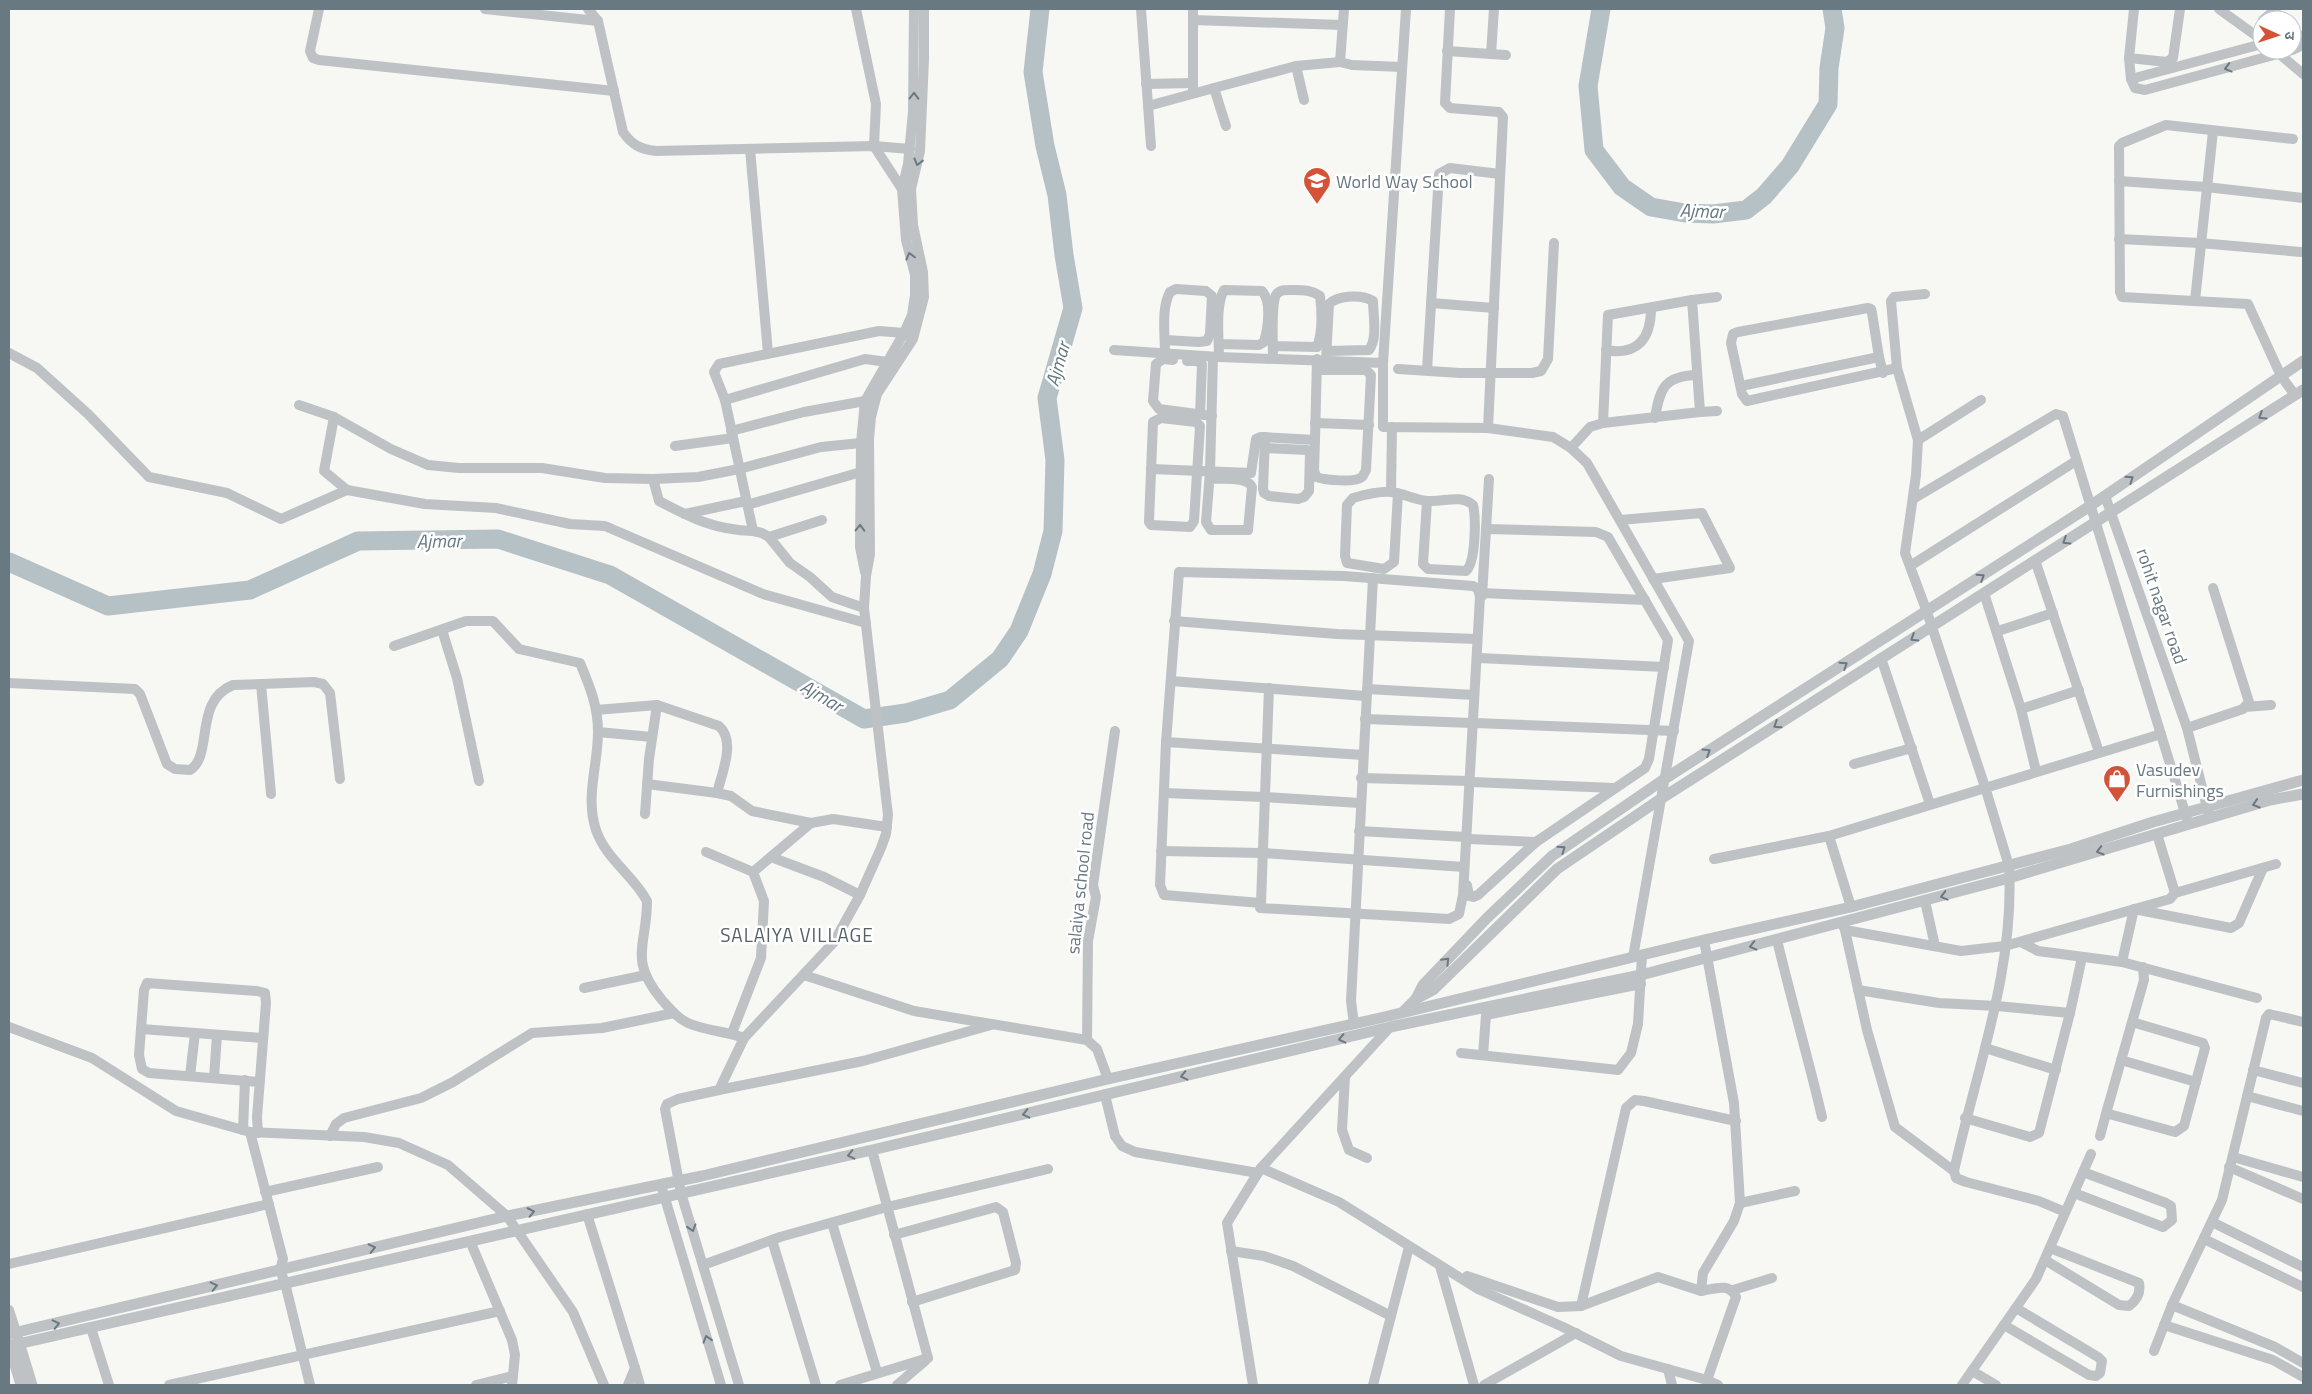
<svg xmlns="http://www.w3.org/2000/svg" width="2312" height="1394" font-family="'Titillium Web','Noto Sans Devanagari',sans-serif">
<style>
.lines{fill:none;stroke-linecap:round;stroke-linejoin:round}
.river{stroke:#b5c1c5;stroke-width:19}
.minor{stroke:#bec2c5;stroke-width:10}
.tertiary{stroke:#bec2c5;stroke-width:11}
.oneway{stroke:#697982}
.labels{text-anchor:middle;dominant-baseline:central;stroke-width:5;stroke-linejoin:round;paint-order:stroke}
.poi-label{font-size:18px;fill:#697982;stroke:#fff;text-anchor:start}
.street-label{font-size:18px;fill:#697982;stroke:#fff}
.water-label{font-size:19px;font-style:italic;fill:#64797f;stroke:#fff}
.neighbourhood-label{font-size:19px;letter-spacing:1px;fill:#566168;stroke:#fff}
</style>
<rect width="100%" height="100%" fill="#f7f7f4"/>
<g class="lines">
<g class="river">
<polyline points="1601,9 1588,86 1594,150 1622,187 1651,207 1685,213 1713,214 1746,210 1764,196 1790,166 1828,104 1829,68 1835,28 1832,9"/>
<polyline points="9,562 108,606 250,590 358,541 498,539 610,575 864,719 906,713 950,700 1000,659 1019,631 1042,574 1053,531 1055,460 1047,398 1073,308 1064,255 1057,195 1045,146 1033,72 1040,9"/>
</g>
<g class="minor">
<polyline points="319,9 310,51 313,58 319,60 614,91"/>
<path d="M485 9 598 21 623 132C632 145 640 149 656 151L874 146 910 149"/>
<polyline points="588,9 598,21"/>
<polyline points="856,9 876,104 874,146 902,189 906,189"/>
<polyline points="1141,9 1151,146"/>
<polyline points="1193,9 1193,93"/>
<polyline points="1344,9 1340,62 1352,65 1402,67"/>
<polyline points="1406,9 1383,363 1383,427 1488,428 1553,437 1571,448 1587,463 1689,641 1633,957"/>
<polyline points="1450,9 1445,103 1450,108 1499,112 1503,117 1488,428"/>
<polyline points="1494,9 1491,54 1506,55"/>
<polyline points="2134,9 2129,58 2167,62 2173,58 2180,9"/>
<polyline points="2219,9 2262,40"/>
<polyline points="1193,20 1342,25"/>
<polyline points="2263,20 2276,9"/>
<polyline points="2292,36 2298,35 2303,37"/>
<polyline points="2292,50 2299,47 2303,42"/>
<polyline points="1447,51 1491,54"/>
<polyline points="2276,51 2303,74"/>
<polyline points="2129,58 2131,79 2135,88 2145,90 2292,50"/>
<polyline points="1296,66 1340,62"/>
<polyline points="2131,79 2262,44"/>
<polyline points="1146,84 1193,83"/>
<polyline points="1214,88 1296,66 1304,100"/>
<polyline points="1148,106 1214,88 1226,126"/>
<polyline points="2293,139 2166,125 2122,143 2119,146 2120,292 2122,297 2248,304 2281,376 2295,395"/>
<polyline points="750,149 768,353"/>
<polyline points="2119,181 2206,187 2303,198"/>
<polyline points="2119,239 2200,243 2301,252"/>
<path d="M1925 294 1894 297 1891 301 1897 368 1918 440 1916 475 1905 553 1927 612 1985 787 2009 866C2015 971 1976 1070 1954 1171L1956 1178 1966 1182 2039 1201 2065 1212"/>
<polyline points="1692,300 1717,297"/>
<polyline points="2195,301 2213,131"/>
<polyline points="1431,303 1494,308"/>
<polyline points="1114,350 1219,357 1383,363"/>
<path d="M1606 350C1638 356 1651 338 1651 308"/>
<polyline points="9,353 37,368 88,414 149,477 227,493 281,519 347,490 425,504 496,508 570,524 605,526 763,594 866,623"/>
<path d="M1165 354C1165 335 1161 308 1170 292L1176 289 1206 291 1212 296 1210 334 1207 341 1199 342 1165 340"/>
<path d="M1219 357C1219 339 1215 306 1224 290L1262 291C1272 302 1268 328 1264 342L1259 345 1219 344"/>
<polyline points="1879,357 1872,313 1871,309 1868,308 1738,332 1733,334 1731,343 1742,394 1747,401 1897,368"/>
<path d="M1273 358C1273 346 1271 304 1276 295 1280 289 1287 290 1294 290 1304 290 1311 290 1320 296 1322 312 1323 331 1317 347L1273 346"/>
<path d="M1326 359 1329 304C1338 295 1362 294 1373 301 1373 315 1378 338 1369 350L1327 351"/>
<polyline points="1173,360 1163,359 1156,364 1153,401 1159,409 1212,416"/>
<polyline points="1187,361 1197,361 1202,364 1200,414"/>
<polyline points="1398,369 1460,373 1532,373 1541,371 1548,359 1554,243"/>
<polyline points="1427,370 1439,174 1450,168 1500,174"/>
<polyline points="1741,386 1879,357 1883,373"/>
<polyline points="725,400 865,359 888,362"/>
<polyline points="299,405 334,417 391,449 428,465 459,468 542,468 605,478 653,479 698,477 739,469 821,447 861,443"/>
<polyline points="1700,412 1717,411"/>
<polyline points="334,417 324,471 347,490"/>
<polygon points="1161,418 1196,422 1200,426 1194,521 1190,527 1151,525 1149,522 1153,422"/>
<path d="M1655 418C1660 387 1665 376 1697 375"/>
<polyline points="1315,423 1369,425"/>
<polyline points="731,431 804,412 865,401"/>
<path d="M1315 440 1314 470 1316 477C1325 480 1355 483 1362 477 1363 476 1366 470 1366 470L1371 375 1366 370H1317"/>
<polyline points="1918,440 1981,400"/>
<polyline points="675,446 733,438"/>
<polyline points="1265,448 1307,450 1310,453 1309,491 1304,497 1298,499 1269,496 1264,493 1263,489 1265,437"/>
<polyline points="1571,448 1590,427 1603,423 1608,315 1692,300 1700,412 1603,423"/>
<polyline points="1151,469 1251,473 1256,439 1261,437 1315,440 1317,359"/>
<path d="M653 479 659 501C691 518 715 530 753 531"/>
<path d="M1210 479C1221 479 1247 476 1252 487L1248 530H1211L1206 522 1210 472 1213 357"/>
<polyline points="1391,492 1392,427"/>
<path d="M1398 493 1394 562 1384 569 1347 563 1345 556 1347 505 1353 498C1364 495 1379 491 1391 492 1404 493 1416 501 1429 501 1445 502 1460 494 1473 505 1476 518 1476 562 1466 571L1428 569 1423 564 1427 501"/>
<polyline points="2105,496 2187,728 2209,815"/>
<polyline points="1913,499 2056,414 2063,416 2187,819"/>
<polyline points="747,505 861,472"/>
<polyline points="685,514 746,501"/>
<polyline points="1620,520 1702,513 1730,568 1653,579"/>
<polyline points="769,537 822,520"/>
<polyline points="2035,560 2099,752"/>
<polyline points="1910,566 2076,461"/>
<polyline points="865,572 860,547 861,443 865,401 904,333 912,315 915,295 915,275 906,240 902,189 908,164 913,112 914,9"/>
<polyline points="1482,593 1645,600"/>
<polyline points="1984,593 2021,709 2036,771"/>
<polyline points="1482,596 1489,479"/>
<polyline points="864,608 832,597 810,577 790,563 769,537 762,533 753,531 725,400 714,372 719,364 879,331 904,333 908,336"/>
<polyline points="1174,621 1337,634 1477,639"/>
<polyline points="442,630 457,678 479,781"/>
<polyline points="1998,631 2053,613"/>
<path d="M394 646 466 621H493L519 649 580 663C590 687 598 706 598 732 598 766 585 796 596 830 606 859 633 875 647 901 647 946 628 959 662 1000 670 1009 677 1018 688 1023 706 1031 726 1031 744 1038"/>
<polyline points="1479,658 1664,667"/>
<polyline points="1881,658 1930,804"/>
<polyline points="1171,681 1366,696"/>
<path d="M9 683 135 689 140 694 167 764 175 769 190 770C214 755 193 701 233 685L314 682 323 684 330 693 340 779"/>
<polyline points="261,684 271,794"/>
<polyline points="1367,689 1474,695"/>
<polyline points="2245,707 2271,705"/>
<polyline points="2021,709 2079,690"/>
<path d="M596 710 657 705 719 726C736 741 722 773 717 793L731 796 752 811 811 823"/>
<polyline points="1365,719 1472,723"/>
<polyline points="1475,723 1674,731"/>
<polyline points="2187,728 2243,709 2249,702 2213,588"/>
<polyline points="598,732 652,737"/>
<polyline points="1166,742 1363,755"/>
<polyline points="1854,764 1912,748"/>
<polyline points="1361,778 1469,781"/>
<polyline points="1472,782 1614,788"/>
<polyline points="647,784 717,793"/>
<polyline points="1164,793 1264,797 1360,803"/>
<polyline points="645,814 649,759 657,705"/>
<polyline points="1359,831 1466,837"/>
<polyline points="2157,834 2175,893"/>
<polyline points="1829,836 1851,907"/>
<polyline points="1469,839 1536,842"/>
<polyline points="1161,851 1263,853 1464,867"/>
<polyline points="706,852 753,872"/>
<polyline points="771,857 824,877 860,895"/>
<polyline points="1714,859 1829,836 2161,734"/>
<polyline points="1467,885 1469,896 1473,897 1478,895 1536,842 1645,768 1649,759 1668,640 1608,537 1596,532 1486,529"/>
<polyline points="1925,901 1935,946"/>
<polyline points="1261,903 1164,895 1160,885 1166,742 1179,572 1344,576 1473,586 1478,589 1480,597 1463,895 1459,914 1449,919 1260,908 1261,903 1269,688"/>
<polyline points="1842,923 1845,930 1961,951 2005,946 2170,899 2175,893 2276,864"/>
<polyline points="1845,930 1867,1030 1895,1127 1954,1171"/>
<path d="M1704 940 1734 1103 1740 1203 1734 1221 1703 1273 1701 1291C1715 1289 1729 1282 1736 1297L1707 1380"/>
<path d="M1777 940C1791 999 1808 1057 1822 1117"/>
<polyline points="2021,942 2038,951 2122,962 2257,998"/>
<polyline points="2122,962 2134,909 2231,928 2239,923 2263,868"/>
<polyline points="804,975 914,1011 1087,1040 1097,1049 1108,1079"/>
<polyline points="584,988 646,975"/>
<polyline points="1858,990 1939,1003 1997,1006 2070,1013"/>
<polyline points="2132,1022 2203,1043 2205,1048 2184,1126 2175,1132 2109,1114 2107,1110 2144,980 2143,967"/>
<polyline points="1354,1024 1351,1001 1373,578"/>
<polyline points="9,1027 92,1058 176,1111 250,1132 364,1137 399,1143 448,1165 507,1216 573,1312 604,1385"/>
<polyline points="141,1029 262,1038"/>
<polyline points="732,1033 761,958 764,901 753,872 811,823 833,819 887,827"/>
<polyline points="1087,1040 1088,941 1096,897 1093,885 1115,731"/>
<polyline points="1985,1048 2056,1070"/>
<polyline points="1461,1053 1618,1070 1631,1053 1638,1024 1642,955"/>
<polyline points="1483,1055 1486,1015 1641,984"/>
<polyline points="2121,1060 2196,1082"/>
<polyline points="2253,1070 2303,1083"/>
<polyline points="190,1076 195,1033"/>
<polyline points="1345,1077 1342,1130 1349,1150 1367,1158"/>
<polyline points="214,1078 217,1035"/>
<polyline points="719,1090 863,1061 991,1025"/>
<polyline points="1105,1095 1115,1136 1122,1146 1135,1152 1258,1173"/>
<polyline points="2247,1096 2303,1111"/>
<polyline points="1965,1118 2030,1137 2039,1133 2070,1013 2082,957"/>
<polyline points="243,1130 245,1080"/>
<polyline points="250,1132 283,1259 280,1270 285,1283 310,1385"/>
<polyline points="258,1133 257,1117 266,1003 265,993 257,991 147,983 144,990 139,1055 142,1069 149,1073 260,1082"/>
<polyline points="330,1136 336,1124 344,1118 421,1098 453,1082 532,1033 602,1028 674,1013"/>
<polyline points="2100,1136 2107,1110"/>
<polyline points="872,1150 928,1358"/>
<polyline points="2233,1157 2303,1177"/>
<polyline points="2229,1167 2303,1199"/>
<polyline points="1261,1168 1339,1202 1478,1289 1563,1327 1621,1356 1707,1380 1718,1385"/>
<polyline points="661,1185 721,1385"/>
<polyline points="265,1192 378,1167"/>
<polyline points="2074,1193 2163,1227 2172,1220 2171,1206 2166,1203 2083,1172"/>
<polyline points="1740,1203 1795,1191"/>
<polyline points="587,1214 635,1368 628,1385"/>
<polyline points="2212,1222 2303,1267"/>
<polyline points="832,1223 877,1372"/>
<polyline points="894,1235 996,1207 1003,1212 1016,1263 1015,1270 912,1302"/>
<polyline points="2204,1239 2303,1287"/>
<polyline points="772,1240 816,1385"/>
<polyline points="470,1241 512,1340 515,1355 512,1385"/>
<polyline points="1231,1251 1264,1256 1293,1266 1391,1316"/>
<path d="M2045 1260 2119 1305 2129 1306C2137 1300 2141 1293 2139 1283L2050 1248"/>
<polyline points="9,1264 269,1204"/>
<polyline points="703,1265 780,1237 887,1207 1048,1169"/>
<polyline points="1440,1266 1474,1385"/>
<polyline points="1467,1276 1558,1307 1581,1306 1658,1277 1701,1291"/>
<polyline points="1733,1290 1772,1278"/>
<polyline points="2172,1305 2275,1347 2303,1363"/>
<polyline points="1581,1306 1626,1108 1635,1100 1644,1101 1736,1121"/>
<polyline points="9,1310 16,1332"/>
<polyline points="2004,1325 2089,1375 2096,1376 2100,1373 2102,1361 2098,1357 2016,1308"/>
<polyline points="2164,1325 2273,1360 2303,1377"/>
<polyline points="91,1328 109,1385"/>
<polyline points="2154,1351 2172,1305 2222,1200 2266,1018 2269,1014 2303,1022"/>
<polyline points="635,1368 640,1385"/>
<polyline points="1668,1369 1672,1385"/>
<polyline points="1972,1371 1996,1385"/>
<polyline points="169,1385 500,1311"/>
<polyline points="476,1385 513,1376"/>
<polyline points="739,1385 681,1193 665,1109 667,1104 678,1099 719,1090 744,1038 834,942 860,895 881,848 886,834 888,815 864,608 866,576 870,554 869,439 871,417 877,394 913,339 924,297 923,272 913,225 911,189 920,151 924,59 924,9"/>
<polyline points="840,1385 928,1358"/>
<polyline points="897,1385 925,1361"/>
<polyline points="1253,1385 1227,1223 1261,1168 1390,1027"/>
<polyline points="1373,1385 1409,1247"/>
<polyline points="1484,1385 1576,1333"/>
<polyline points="1962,1385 2036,1279 2091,1154"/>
</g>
<g class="tertiary">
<polyline points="1416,999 1423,985 1487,918 1552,856 1666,778 2090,506 2303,361"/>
<polyline points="1404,1011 1416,999 1433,990 1557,869 1662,798 2303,390"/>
<polyline points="9,1334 507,1216 702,1176 1108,1079 1380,1018 1704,940 1851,907 2071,849 2153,822 2303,780"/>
<polyline points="18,1339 32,1385"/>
<polyline points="9,1344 21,1385"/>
<polyline points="9,1346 872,1150 1390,1027 1641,975 2009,878 2270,800 2303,794"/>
</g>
</g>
<defs><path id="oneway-chevron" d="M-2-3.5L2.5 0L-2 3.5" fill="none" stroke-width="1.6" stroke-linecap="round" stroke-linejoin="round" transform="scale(1.25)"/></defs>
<g class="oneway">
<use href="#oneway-chevron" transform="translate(2228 68) rotate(165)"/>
<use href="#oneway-chevron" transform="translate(914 96) rotate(-89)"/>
<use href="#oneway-chevron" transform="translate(918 162) rotate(104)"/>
<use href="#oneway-chevron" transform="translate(910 256) rotate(-105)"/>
<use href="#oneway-chevron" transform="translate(2262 416) rotate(148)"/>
<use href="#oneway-chevron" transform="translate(2130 479) rotate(-34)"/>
<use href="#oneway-chevron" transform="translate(860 528) rotate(-89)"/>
<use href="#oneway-chevron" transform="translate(2066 541) rotate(148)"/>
<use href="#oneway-chevron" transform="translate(1981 577) rotate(-33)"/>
<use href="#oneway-chevron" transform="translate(1914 638) rotate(148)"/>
<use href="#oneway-chevron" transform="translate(1844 665) rotate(-33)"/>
<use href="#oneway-chevron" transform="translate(1777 725) rotate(147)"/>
<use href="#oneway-chevron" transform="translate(1707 752) rotate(-32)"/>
<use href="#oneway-chevron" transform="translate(2256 804) rotate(163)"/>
<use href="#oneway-chevron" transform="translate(1562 849) rotate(-35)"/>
<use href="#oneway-chevron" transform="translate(2100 851) rotate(164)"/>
<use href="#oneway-chevron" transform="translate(1944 896) rotate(165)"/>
<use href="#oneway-chevron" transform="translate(1753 946) rotate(166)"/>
<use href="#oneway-chevron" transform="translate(1446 961) rotate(-46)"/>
<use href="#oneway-chevron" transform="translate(1342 1039) rotate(167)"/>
<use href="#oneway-chevron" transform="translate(1184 1076) rotate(167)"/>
<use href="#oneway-chevron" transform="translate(1026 1114) rotate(167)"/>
<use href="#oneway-chevron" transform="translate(851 1155) rotate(167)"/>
<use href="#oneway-chevron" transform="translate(531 1212) rotate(-12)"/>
<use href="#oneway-chevron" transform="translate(692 1228) rotate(73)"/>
<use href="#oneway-chevron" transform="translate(372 1248) rotate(-13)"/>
<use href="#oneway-chevron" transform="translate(214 1286) rotate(-13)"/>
<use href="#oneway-chevron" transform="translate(56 1324) rotate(-13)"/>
<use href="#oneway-chevron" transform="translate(707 1339) rotate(-107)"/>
</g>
<defs>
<symbol id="school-pin" viewBox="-11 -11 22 30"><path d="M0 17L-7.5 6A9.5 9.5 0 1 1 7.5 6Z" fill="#d35238" stroke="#fff"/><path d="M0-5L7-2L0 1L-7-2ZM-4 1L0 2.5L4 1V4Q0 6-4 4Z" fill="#fff"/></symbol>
<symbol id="shop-pin" viewBox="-11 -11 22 30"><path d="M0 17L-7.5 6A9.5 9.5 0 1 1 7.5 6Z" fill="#d35238" stroke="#fff"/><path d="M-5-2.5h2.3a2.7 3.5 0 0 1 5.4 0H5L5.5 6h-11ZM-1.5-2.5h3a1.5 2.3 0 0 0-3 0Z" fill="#fff"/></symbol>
</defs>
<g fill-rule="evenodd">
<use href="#school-pin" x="1301" y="165" width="32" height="43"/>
<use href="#shop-pin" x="2101" y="763" width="32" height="43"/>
</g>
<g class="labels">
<g class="poi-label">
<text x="1336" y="181">World Way School</text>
<text x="2136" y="769">Vasudev<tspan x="2136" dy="21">Furnishings</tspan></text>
</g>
<g class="street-label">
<text transform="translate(2162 606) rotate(71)">rohit nagar road</text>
<text transform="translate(1080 883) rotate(-84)">salaiya school road</text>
</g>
<g class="water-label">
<text transform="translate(1702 210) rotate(2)">Ajmar</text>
<text transform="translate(1057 364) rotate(-74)">Ajmar</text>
<text transform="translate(439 540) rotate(-1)">Ajmar</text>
<text transform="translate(822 695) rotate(30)">Ajmar</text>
</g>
<g class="neighbourhood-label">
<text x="797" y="934">SALAIYA VILLAGE</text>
</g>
</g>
<rect width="2312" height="1394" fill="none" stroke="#697982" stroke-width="20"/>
<g transform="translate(2277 35) rotate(93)"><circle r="24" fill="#ffffff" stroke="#c3c9cd"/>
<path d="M0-4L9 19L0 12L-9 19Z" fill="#d35238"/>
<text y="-8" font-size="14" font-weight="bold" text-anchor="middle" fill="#697982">उ</text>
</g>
</svg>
